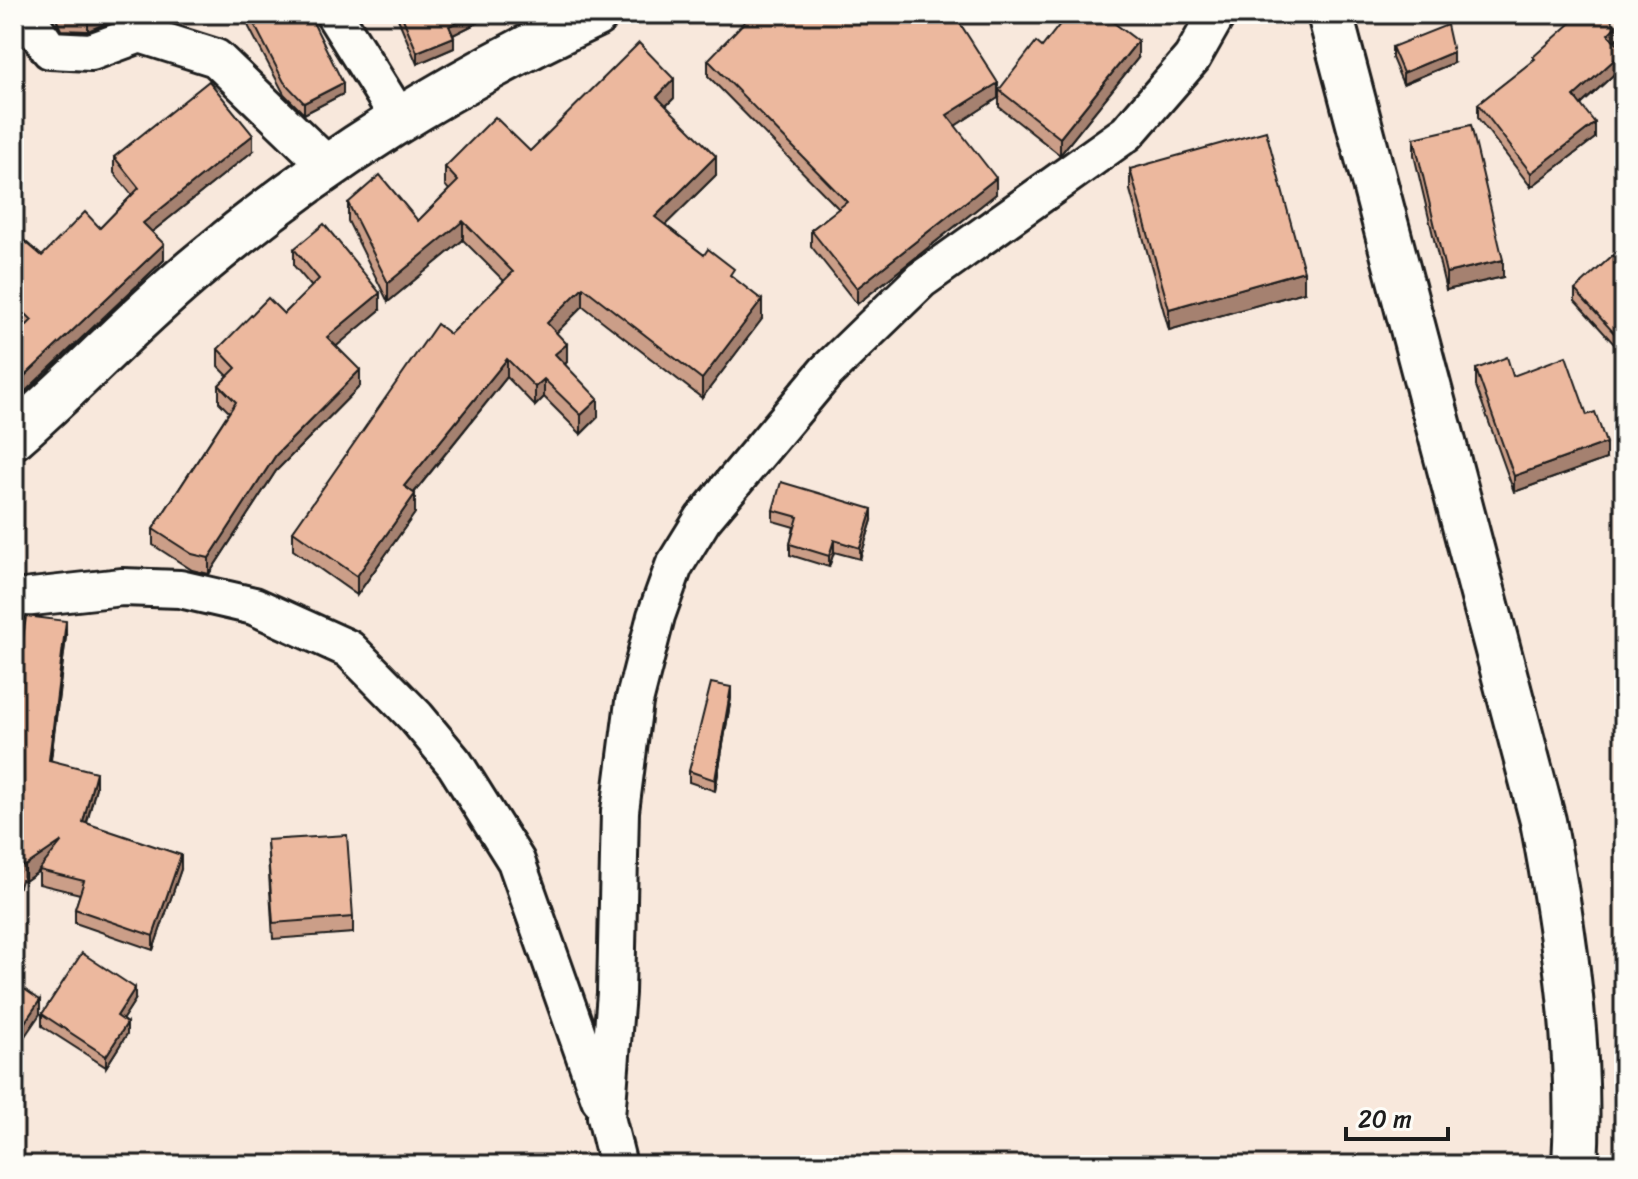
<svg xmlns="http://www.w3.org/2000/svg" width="1638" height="1179" font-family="Sriracha,sans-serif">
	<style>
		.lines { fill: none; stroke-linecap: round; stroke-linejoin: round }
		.street-casing { stroke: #1c1c1c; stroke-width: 42 }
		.secondary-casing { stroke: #1c1c1c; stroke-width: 50 }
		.street { stroke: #fdfcf7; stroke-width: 36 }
		.secondary { stroke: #fdfcf7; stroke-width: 44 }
		.wall { fill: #cb9e88; stroke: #1c1c1c; stroke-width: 2 }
		.shaded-wall { fill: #a5816f; stroke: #1c1c1c; stroke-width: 2 }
		.building { fill: #ecb89e; stroke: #1c1c1c; stroke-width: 2 }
	</style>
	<rect width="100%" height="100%" fill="#f8e8dc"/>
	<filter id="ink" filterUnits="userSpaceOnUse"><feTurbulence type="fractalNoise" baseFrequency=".0125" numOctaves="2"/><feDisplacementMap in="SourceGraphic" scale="16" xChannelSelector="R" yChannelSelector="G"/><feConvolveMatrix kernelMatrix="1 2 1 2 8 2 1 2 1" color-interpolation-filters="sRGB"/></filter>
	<g filter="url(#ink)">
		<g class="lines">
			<defs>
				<g id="street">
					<polyline points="31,14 34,27 50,50 91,52 140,34 216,58 327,165"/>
					<polyline points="334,14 399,118"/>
					<polyline points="14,599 122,587 180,589 254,606 349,649 416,717 455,764 516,861 600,1099"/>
					<polyline points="618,1165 606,1117 616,993 620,811 634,702 656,616 674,566 703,519 826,372 921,280 1127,133 1192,58 1217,14"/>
				</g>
				<g id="secondary">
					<path d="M 1330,14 L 1543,821 C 1564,931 1582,1053 1575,1165"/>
					<path d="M 14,436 C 78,380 136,317 202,263 C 325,160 451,82 596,14"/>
				</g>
			</defs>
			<use href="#street" class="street-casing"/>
			<use href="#secondary" class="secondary-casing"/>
			<use href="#street" class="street"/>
			<use href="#secondary" class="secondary"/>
		</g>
		<g class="wall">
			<polygon points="54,14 127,14 88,31 61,30"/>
			<polygon points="242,14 309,14 343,94 304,114 284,94"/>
			<polygon points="396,14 495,14 453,35 454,48 417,64"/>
			<polygon points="1616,40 1615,41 1624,51 1624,65 1581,105 1595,138 1531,187 1478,118 1478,104 1533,61 1533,57"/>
			<polygon points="1042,47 1138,58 1060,155 999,107 999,90"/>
			<polygon points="1392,47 1453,63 1403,84 1392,58"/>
			<polygon points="708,60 998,98 955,126 996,194 857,304 811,246 811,230 839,209 708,76"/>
			<polygon points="674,98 666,106 716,175 665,225 734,278 762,319 702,398 583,306 556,333 567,362 565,364 598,417 581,434 544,397 535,406 507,377 414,493 415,513 357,595 293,550 293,531 450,334 504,281 463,240 388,302 348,221 348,203 418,221 449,190 445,185 445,167 530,151"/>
			<polygon points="1414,138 1503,277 1446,290 1414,155"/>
			<polygon points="253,151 152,232 164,260 14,402 14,338 24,328 14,318 14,232 42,256 100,228 132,195 114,173 114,157"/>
			<polygon points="1130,169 1304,292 1169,330 1130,190"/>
			<polygon points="294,249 380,310 336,346 360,386 276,471 209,574 192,570 153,545 153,529 229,412 219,402 219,385 228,376 218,366 218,349 284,314 312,287 294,266"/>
			<polygon points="1624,266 1624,355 1575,301 1575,290"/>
			<polygon points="1476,369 1513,376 1587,415 1606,459 1514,492 1476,386"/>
			<polygon points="773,510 872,520 860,559 834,552 829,567 790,555 790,544 794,527 773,521"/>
			<polygon points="66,636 51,760 96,787 87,823 181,869 153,950 75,923 75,909 80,894 39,884 39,871 25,881 21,880 19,887 14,886 14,669 19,668"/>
			<polygon points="731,698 715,791 689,782 689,771"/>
			<polygon points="267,840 353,917 353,933 273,939"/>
			<polygon points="135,1000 122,1020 127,1034 106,1067 42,1026 42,1014"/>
		</g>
		<g class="shaded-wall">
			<polygon points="88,14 127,14 88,31"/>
			<polygon points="472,14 495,14 449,37 449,26"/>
			<polygon points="1616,26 1616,40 1608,48 1608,34"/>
			<polygon points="454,37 454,48 417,64 417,52"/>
			<polygon points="1138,41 1138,58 1060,155 1060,138"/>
			<polygon points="1624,51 1624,65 1574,111 1574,96"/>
			<polygon points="1453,52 1453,63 1403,84 1403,73"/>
			<polygon points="674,79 674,98 657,115 657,97"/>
			<polygon points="343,83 343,94 304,114 304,103"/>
			<polygon points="998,83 998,98 947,131 947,115"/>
			<polygon points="1595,123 1595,138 1531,187 1531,173"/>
			<polygon points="253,135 253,151 143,239 143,223"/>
			<polygon points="716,156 716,175 655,235 655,217"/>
			<polygon points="996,178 996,194 857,304 857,288"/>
			<polygon points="463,221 463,240 388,302 388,283"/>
			<polygon points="164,244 164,260 14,402 14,386"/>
			<polygon points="1503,260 1503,277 1446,290 1446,273"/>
			<polygon points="1304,271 1304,292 1169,330 1169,309"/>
			<polygon points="583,287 583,306 547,342 547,323"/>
			<polygon points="380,293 380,310 327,354 327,337"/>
			<polygon points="762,300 762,319 702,398 702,379"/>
			<polygon points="567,344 567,362 555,373 555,354"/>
			<polygon points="507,359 507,377 404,505 404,486"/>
			<polygon points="360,370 360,386 276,471 209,574 209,558 276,455"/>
			<polygon points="544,379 544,397 535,406 535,387"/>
			<polygon points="598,399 598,417 581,434 581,415"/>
			<polygon points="1606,443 1606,459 1514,492 1514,476"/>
			<polygon points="415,494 415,513 357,595 357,576"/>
			<polygon points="872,509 872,520 860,559 860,548"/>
			<polygon points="834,540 834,552 829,567 829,556"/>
			<polygon points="66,621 66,636 49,774 49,760"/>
			<polygon points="731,687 731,698 715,791 715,780"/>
			<polygon points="96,772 96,787 83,836 83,822"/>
			<polygon points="62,841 62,855 25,881 25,866"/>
			<polygon points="181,855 181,869 153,950 153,936"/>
			<polygon points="135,988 135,1000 117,1028 117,1016"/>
			<polygon points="40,1000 40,1014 14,1052 14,1038"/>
			<polygon points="127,1023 127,1034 106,1067 106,1056"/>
		</g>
		<g class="building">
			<polygon points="249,14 309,14 343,83 304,103 284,82"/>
			<polygon points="401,14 472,14 449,26 454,37 417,52"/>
			<polygon points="752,14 954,14 998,83 947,115 996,178 857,288 811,230 847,202 708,60"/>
			<polygon points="1068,14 1102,14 1138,41 1060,138 999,90 1036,42 1042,47"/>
			<polygon points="1581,14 1606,14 1616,26 1608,34 1624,51 1574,96 1595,123 1531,173 1478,104 1535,59 1533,57"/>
			<polygon points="1447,25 1453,52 1403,73 1392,47"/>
			<polygon points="639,43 674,79 657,97 716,156 655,217 704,255 708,249 734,269 730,275 762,300 702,379 583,287 547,323 567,344 555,354 598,399 581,415 544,379 535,387 507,359 404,486 415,494 357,576 293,531 437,324 450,334 513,272 463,221 388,283 348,203 380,175 418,221 458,181 445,167 495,117 530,151"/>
			<polygon points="209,81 253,135 143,223 164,244 14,386 14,338 32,320 14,302 14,232 42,256 85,212 100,228 139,188 114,157"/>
			<polygon points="1471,125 1503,260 1446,273 1414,138"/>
			<polygon points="1266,131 1304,271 1169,309 1130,169"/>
			<polygon points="324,224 380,293 327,337 360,370 276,455 209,558 192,554 153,529 236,402 219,385 236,368 218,349 268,298 284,314 319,279 294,249"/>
			<polygon points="1613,255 1624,266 1624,344 1575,290"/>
			<polygon points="1566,356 1587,415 1595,412 1606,443 1514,476 1476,369 1507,357 1513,376"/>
			<polygon points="781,482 872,509 860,548 834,540 829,556 790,544 798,517 773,510"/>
			<polygon points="26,616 66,621 49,760 96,772 83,822 181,855 153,936 75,909 84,881 39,870 62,841 25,866 21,865 19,872 14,871 14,669 19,668"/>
			<polygon points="711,683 731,687 715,780 689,771"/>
			<polygon points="347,835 353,917 273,923 267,840"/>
			<polygon points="82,953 135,988 117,1016 127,1023 106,1056 42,1014"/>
			<polygon points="14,982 40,1000 14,1038"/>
		</g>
	</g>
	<rect width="1638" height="1179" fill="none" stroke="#fdfcf7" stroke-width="48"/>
	<rect x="24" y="24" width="1590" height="1131" fill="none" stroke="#1c1c1c" stroke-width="3" filter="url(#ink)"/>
	<path d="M1346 1127v12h102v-12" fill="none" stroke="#1c1c1c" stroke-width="4"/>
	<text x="1358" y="1127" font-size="24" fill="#1c1c1c" stroke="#fdfcf7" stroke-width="6" paint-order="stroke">20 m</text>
</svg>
